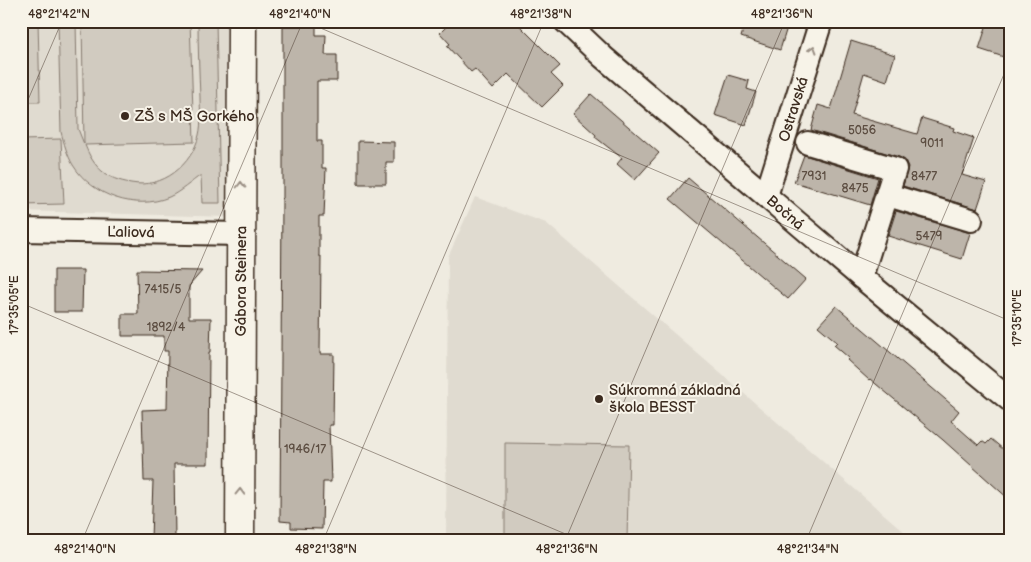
<svg xmlns="http://www.w3.org/2000/svg" width="1031" height="562" font-family="'Balsamiq Sans',sans-serif">
	<style>
		.built { fill: #e0dbd0 }
		.green { fill: #d1cbc0; stroke: #867a6f }
		.building { fill: #bdb5aa; stroke: #3b2a1e }
		.lines { fill: none; stroke-linecap: round; stroke-linejoin: round }
		.minor-casing { stroke: #3b2a1e; stroke-width: 26 }
		.major-casing { stroke: #3b2a1e; stroke-width: 31 }
		.minor { stroke: #f7f3e8; stroke-width: 22 }
		.major { stroke: #f7f3e8; stroke-width: 28 }
		.oneway { stroke: #998e83 }
		.ticks { fill: none; stroke: #3b2a1e; stroke-width: 1; stroke-opacity: 0.45 }
		.poi-dot { fill: #3b2a1e; stroke: #f7f3e8; stroke-width: 2 }
		.labels { text-anchor: middle; dominant-baseline: central; stroke-width: 4; stroke-linejoin: round; paint-order: stroke }
		.number-label { font-size: 12px; fill: #5c4d41 }
		.street-label { font-size: 15px; fill: #3b2a1e; stroke: #f7f3e8 }
		.poi-label { font-size: 15px; fill: #3b2a1e; stroke: #f7f3e8; text-anchor: start }
		.neatline { fill: none; stroke: #3b2a1e; stroke-width: 2 }
		.ticks-label { font-size: 12px; text-anchor: middle; fill: #3b2a1e }
	</style>
	<rect width="100%" height="100%" fill="#efebe0"/>
	<filter id="ink" filterUnits="userSpaceOnUse"><feTurbulence type="fractalNoise" baseFrequency=".02" numOctaves="2"/><feDisplacementMap in="SourceGraphic" scale="10" xChannelSelector="R" yChannelSelector="G"/><feConvolveMatrix kernelMatrix="1 2 1 2 8 2 1 2 1" color-interpolation-filters="sRGB"/></filter>
	<g filter="url(#ink)">
		<g class="built">
			<polygon points="21,21 229,21 230,217 21,211"/>
			<polygon points="475,197 546,223 915,541 446,541 448,257"/>
		</g>
		<g class="green">
			<polygon points="21,21 38,21 40,102 21,102"/>
			<path d="M 58,21 L 76,21 L 78,129 L 84,144 L 82,21 L 190,21 L 194,142 L 85,145 C 94,168 106,179 131,183 C 163,189 192,165 199,135 C 202,123 200,110 200,97 C 199,72 198,47 198,21 L 216,21 L 220,203 L 202,203 L 201,175 C 191,182 180,192 169,197 C 136,211 92,196 73,165 C 67,155 64,143 61,132 Z"/>
			<polygon points="61,139 64,204 21,205 21,140"/>
			<polygon points="505,443 629,445 627,541 505,541"/>
		</g>
		<g class="building">
			<polygon points="452,21 515,21 560,66 551,74 563,86 542,107 508,74 493,89 475,69 471,72 447,46 450,44 440,33"/>
			<polygon points="746,21 789,21 780,50 741,37"/>
			<polygon points="988,21 1010,21 1010,59 979,49"/>
			<polygon points="283,26 316,26 316,35 326,35 325,55 337,55 337,81 317,81 317,141 322,141 322,168 326,168 324,216 319,216 319,256 321,256 320,354 334,354 333,425 329,425 331,482 323,482 322,529 291,528 291,522 280,521 282,199 283,198"/>
			<polygon points="851,41 895,55 887,81 864,73 852,115 917,134 922,118 954,128 953,131 974,138 962,175 986,182 977,209 903,186 908,167 905,160 899,157 811,130 818,105 831,109"/>
			<polygon points="728,75 749,81 747,89 756,92 746,125 715,115"/>
			<polygon points="591,94 659,153 635,180 617,164 622,158 595,137 596,135 573,114"/>
			<polygon points="358,141 394,142 394,162 386,162 386,184 358,184"/>
			<polygon points="804,155 878,178 870,205 794,182"/>
			<polygon points="688,178 806,279 788,299 670,199"/>
			<polygon points="896,211 970,233 962,259 888,236"/>
			<polygon points="54,270 83,270 82,312 54,312"/>
			<polygon points="137,270 202,271 189,286 189,318 211,318 210,352 209,352 208,464 174,464 175,539 151,539 153,481 144,481 142,410 167,409 168,351 164,351 164,336 122,336 122,314 138,314"/>
			<polygon points="836,306 959,411 951,421 978,445 982,441 986,444 991,439 1010,455 1010,500 943,440 870,379 869,380 847,360 849,358 834,345 837,342 818,326"/>
		</g>
		<g class="lines">
			<defs>
				<g id="minor">
					<path id="s1" d="M 565,21 L 603,57 L 861,277 L 1010,400"/>
					<polyline points="808,143 895,169 861,277"/>
					<polyline points="888,195 971,220"/>
					<path id="s2" d="M 766,196 L 821,21"/>
					<path id="s3" d="M 21,230 L 241,234"/>
				</g>
				<g id="major">
					<path id="s4" d="M 240,541 L 242,21"/>
				</g>
			</defs>
			<use href="#minor" class="minor-casing"/>
			<use href="#major" class="major-casing"/>
			<use href="#minor" class="minor"/>
			<use href="#major" class="major"/>
		</g>
		<defs><path id="oneway-chevron" d="M-2-3.5L2.5 0L-2 3.5" fill="none" stroke-width="1.6" stroke-linecap="round" stroke-linejoin="round" transform="scale(1.25)"/></defs>
		<g class="oneway">
			<use href="#oneway-chevron" transform="translate(813 49) rotate(-73)"/>
			<use href="#oneway-chevron" transform="translate(241 185) rotate(-90)"/>
			<use href="#oneway-chevron" transform="translate(240 492) rotate(-89)"/>
		</g>
	</g>
	<path class="ticks" d="M 304,21 L 1010,321M 21,116 L 62,21M 21,303 L 582,541M 82,541 L 303,21M 323,541 L 544,21M 565,541 L 785,21M 806,541 L 1010,60"/>
	<g class="poi-dot">
		<circle cx="125" cy="116" r="5"/>
		<circle cx="599" cy="399" r="5"/>
	</g>
	<g class="labels">
		<g class="number-label">
			<text x="862" y="130">5056</text>
			<text x="932" y="143">9011</text>
			<text x="814" y="176">7931</text>
			<text x="924" y="176">8477</text>
			<text x="855" y="188">8475</text>
			<text x="929" y="236">5479</text>
			<text x="163" y="289">7415/5</text>
			<text x="166" y="327">1892/4</text>
			<text x="305" y="449">1946/17</text>
		</g>
		<g class="street-label">
			<text stroke="none"><textPath href="#s2" startOffset="91">Ostravská</textPath></text>
			<text stroke="none"><textPath href="#s1" startOffset="292">Bočná</textPath></text>
			<text stroke="none"><textPath href="#s3" startOffset="110">Ľaliová</textPath></text>
			<text stroke="none"><textPath href="#s4" startOffset="260">Gábora Steinera</textPath></text>
		</g>
		<g class="poi-label">
			<text x="135" y="116">ZŠ s MŠ Gorkého</text>
			<text x="609" y="390">Súkromná základná<tspan x="609" dy="17">škola BESST</tspan></text>
		</g>
	</g>
	<rect width="1031" height="562" fill="none" stroke="#f7f3e8" stroke-width="55"/>
	<rect x="28" y="28" width="976" height="506" class="neatline"/>
	<g class="ticks-label">
		<text x="59" y="18">48°21'42"N</text>
		<text x="300" y="18">48°21'40"N</text>
		<text x="541" y="18">48°21'38"N</text>
		<text x="782" y="18">48°21'36"N</text>
		<text transform="translate(14 305) rotate(-90)" y="4">17°35'05"E</text>
		<text transform="translate(1017 318) rotate(-90)" y="4">17°35'10"E</text>
		<text x="85" y="553">48°21'40"N</text>
		<text x="326" y="553">48°21'38"N</text>
		<text x="567" y="553">48°21'36"N</text>
		<text x="808" y="553">48°21'34"N</text>
	</g>
</svg>
